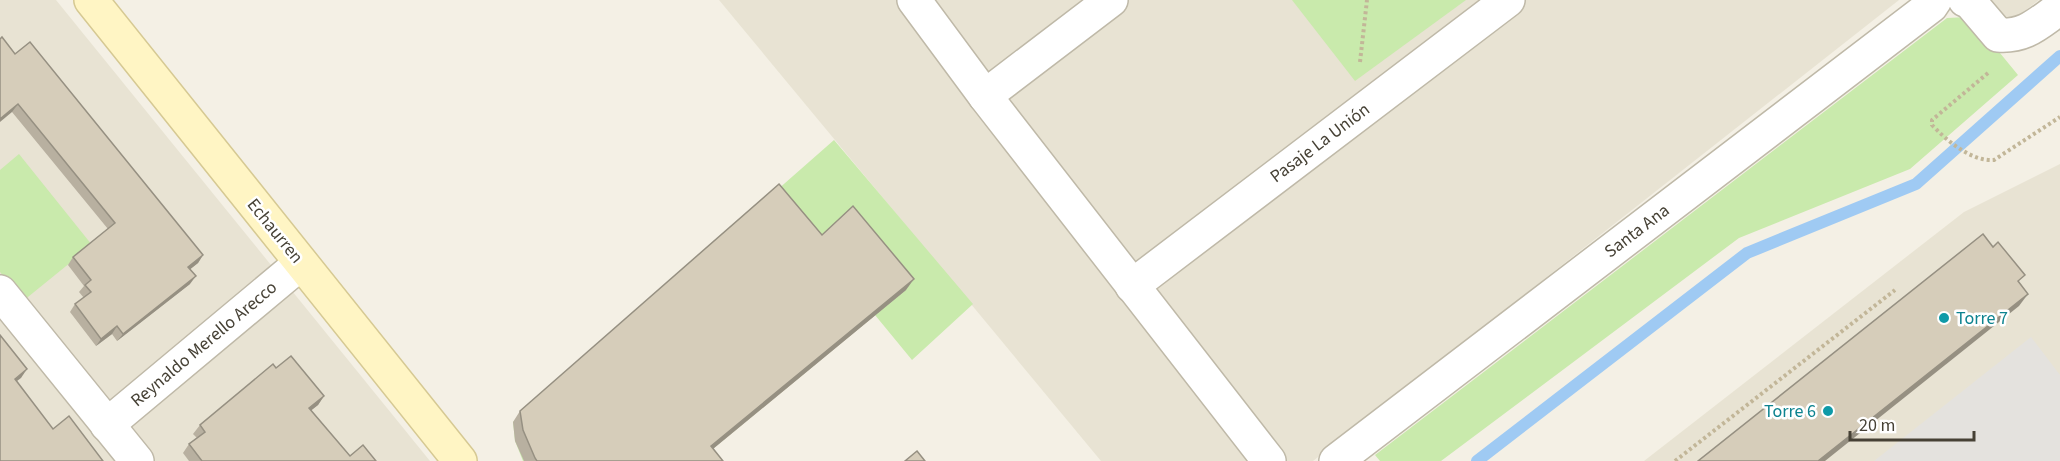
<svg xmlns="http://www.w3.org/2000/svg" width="2060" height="461" font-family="'Source Sans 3',sans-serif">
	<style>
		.residential { fill: #e8e3d3 }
		.green { fill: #c9eaac }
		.parking { fill: #e4e2de }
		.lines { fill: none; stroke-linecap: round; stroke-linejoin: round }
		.stream { stroke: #9fcaf3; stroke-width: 12 }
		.street-casing { stroke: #bfb9a8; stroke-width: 36 }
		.secondary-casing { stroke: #d6c993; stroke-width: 36 }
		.path { stroke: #c2b698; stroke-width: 4; stroke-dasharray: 3 3; stroke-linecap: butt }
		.street { stroke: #fff; stroke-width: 33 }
		.secondary { stroke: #fff5c4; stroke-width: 33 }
		.wall { fill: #b8b0a0 }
		.shaded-wall { fill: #969082 }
		.building { fill: #d6cdba; stroke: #969082; stroke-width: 1.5 }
		.culture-dot { fill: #0f9aa8; stroke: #fff; stroke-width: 2 }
		.labels { text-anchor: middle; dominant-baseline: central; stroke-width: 5; stroke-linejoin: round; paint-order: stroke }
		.street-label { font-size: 18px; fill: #464135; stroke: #fff }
		.culture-label { font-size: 18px; fill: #0d838f; stroke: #fff; text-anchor: start }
	</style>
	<rect width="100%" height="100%" fill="#f4f0e5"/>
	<g class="residential">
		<polygon points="0,0 56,0 430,461 0,461"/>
		<polygon points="719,0 1899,0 1313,461 1101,461"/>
		<polygon points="1987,0 2039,0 2006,25"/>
		<polygon points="2060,164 2060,461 1644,461 1964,212"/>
	</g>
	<g class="green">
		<polygon points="1292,0 1466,0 1355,81"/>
		<polygon points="1967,17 1977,25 2018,75 1910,169 1739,238 1441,461 1380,461 1375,455 1947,18"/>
		<polygon points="834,140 973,304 912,360 875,315 698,461 523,461 515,441 513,422"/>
		<polygon points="19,154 92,245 23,301 0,272 0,170"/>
	</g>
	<polygon class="parking" points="2031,337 2060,375 2060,461 1874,461"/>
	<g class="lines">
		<polyline class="stream" points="1477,461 1747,253 1916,184 2060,56"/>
		<defs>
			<g id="street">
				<polyline points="914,0 985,96 1269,461"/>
				<path d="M 1965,0 L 1970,2 L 1998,35 C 2026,37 2038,23 2060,8"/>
				<polyline points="985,96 1111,0"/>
				<polyline points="1132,286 1508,0"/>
				<polyline points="0,292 137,461"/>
				<polyline points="107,425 301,263"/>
				<polyline points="1336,461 1931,6 1935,0"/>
			</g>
			<polyline id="secondary" points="91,0 460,461"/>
		</defs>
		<use href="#street" class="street-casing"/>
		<use href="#secondary" class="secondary-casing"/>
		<g class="path">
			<polyline points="1360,62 1367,0"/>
			<path d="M 1988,73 L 1932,120 L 1932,125 C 1946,140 1972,162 1994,160 L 2060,117"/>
			<polyline points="1675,461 1895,290"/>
		</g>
		<use href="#street" class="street"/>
		<use href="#secondary" class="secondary"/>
	</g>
	<g class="wall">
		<polygon points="15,54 203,255 198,263 190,269 190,284 117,341 112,334 96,346 70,312 75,304 84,298 79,292 84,286 68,265 73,257 108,229 12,112"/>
		<polygon points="822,235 906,290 713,449 723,461 524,461 515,441 513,422 520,411"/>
		<polygon points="324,396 318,405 311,410 350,456 376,461 189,461 183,453 189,444 197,438 193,434 200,425"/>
	</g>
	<g class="shaded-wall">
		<polygon points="18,104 12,112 0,122 0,119"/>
		<polygon points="203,255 198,263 183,275 188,267"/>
		<polygon points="196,276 190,284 117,341 123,334"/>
		<polygon points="914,279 906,290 703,457 711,446"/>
		<polygon points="2028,294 2019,306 1825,461 1818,461"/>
		<polygon points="117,326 112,334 96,346 101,339"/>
		<polygon points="27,369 21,378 9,387 15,379"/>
		<polygon points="324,396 318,405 303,417 309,408"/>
	</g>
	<g class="building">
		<polygon points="2,37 15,54 30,42 203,255 188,267 196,276 123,334 117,326 101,339 75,304 91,292 85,285 91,280 73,257 115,223 18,104 0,119 0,39"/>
		<polygon points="779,184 822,235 853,206 914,279 711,446 723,461 537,461 535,458 523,430 520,411"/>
		<polygon points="1983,234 1993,247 1998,242 2025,275 2018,281 2028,294 1818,461 1698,461"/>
		<polygon points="0,335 27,369 15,379 53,429 69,416 103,461 0,461"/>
		<polygon points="291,356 324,396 309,408 350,456 363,445 376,461 202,461 189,444 205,432 200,425 273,364 276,368"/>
		<polygon points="917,451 925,461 905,461"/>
	</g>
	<g class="culture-dot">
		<circle cx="1944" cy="318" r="6"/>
		<circle cx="1828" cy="411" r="6"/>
	</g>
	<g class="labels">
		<g class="street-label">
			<text transform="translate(1320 143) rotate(-37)">Pasaje La Unión</text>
			<text transform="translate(275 231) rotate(51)">Echaurren</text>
			<text transform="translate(1637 231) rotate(-37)">Santa Ana</text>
			<text transform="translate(204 344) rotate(-40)">Reynaldo Merello Arecco</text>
		</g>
		<g class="culture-label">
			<text x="1956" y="318">Torre 7</text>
			<text x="1816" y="411" text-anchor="end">Torre 6</text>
		</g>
	</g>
	<path d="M1850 431v9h124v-9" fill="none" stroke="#464135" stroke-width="3"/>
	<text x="1859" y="431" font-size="18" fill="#464135" stroke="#ffffff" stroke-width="4.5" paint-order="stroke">20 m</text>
</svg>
